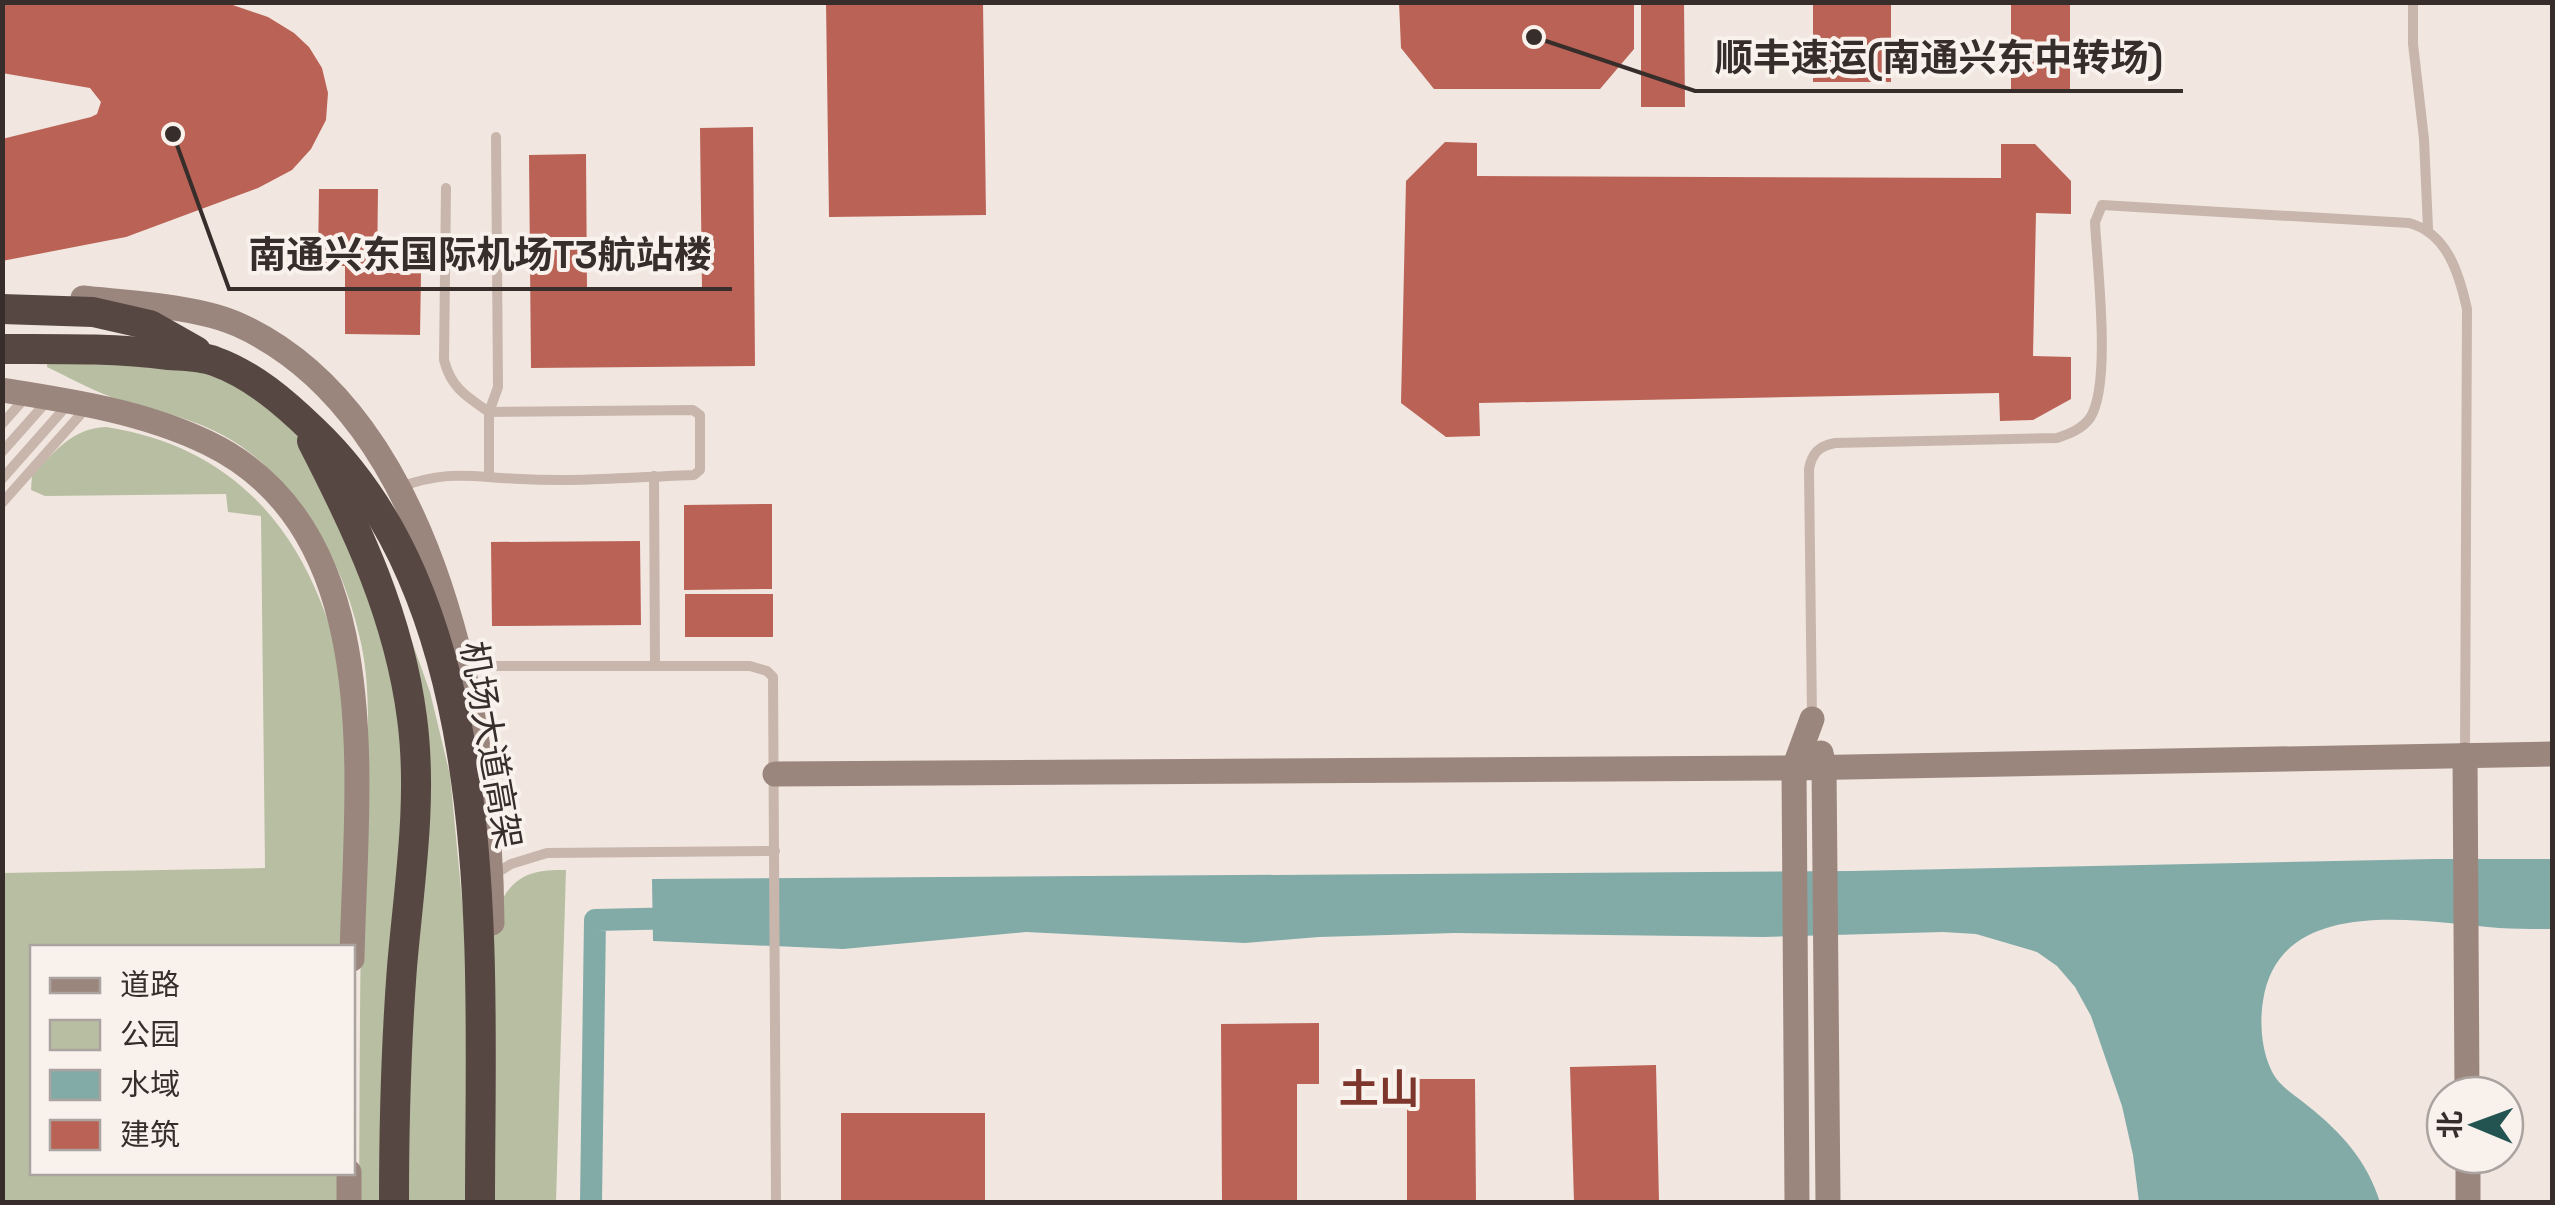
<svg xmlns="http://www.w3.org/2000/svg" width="2555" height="1205" font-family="'Space Grotesk','Noto Sans SC',sans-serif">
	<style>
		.green { fill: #b8bea1 }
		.water { fill: #82aba8 }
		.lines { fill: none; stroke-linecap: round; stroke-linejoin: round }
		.canal { stroke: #82aba8; stroke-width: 22 }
		.building { fill: #ba6255 }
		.lane { stroke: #c8b6ad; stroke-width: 10 }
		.secondary { stroke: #9b867e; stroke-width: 25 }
		.highway { stroke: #574743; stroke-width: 30 }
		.labels { text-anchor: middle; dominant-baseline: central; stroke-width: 8; stroke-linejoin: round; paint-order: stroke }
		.street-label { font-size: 35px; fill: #372d2b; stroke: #f8f1ec }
		.quarter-label { font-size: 40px; font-weight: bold; fill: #7d362c; stroke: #f8f1ec }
		.leader { fill: none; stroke: #372d2b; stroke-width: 4 }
		.callout-dot { fill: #372d2b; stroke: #f8f1ec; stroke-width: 4 }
		.callout-label { font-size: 38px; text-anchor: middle; font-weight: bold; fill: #372d2b; stroke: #f8f1ec; stroke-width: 8; stroke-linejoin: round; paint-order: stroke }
	</style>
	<rect width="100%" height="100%" fill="#f1e7e0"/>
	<g class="green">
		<path d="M 49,334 L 255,384 L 364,508 L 430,692 L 450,775 L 463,910 L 498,909 C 511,876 532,869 566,870 L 556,1202 L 359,1202 C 360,1089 359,975 363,862 C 364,796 375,707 361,643 C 346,572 311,503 254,456 C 216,424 170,414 123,401 C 97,393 72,379 47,367 Z"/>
		<path d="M 106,427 C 211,443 281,503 320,600 C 333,632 344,669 346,703 C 350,782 343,868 341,947 L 32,948 L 32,1172 L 340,1173 L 340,1202 L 3,1202 L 2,873 L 265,868 L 261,516 L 228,512 L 226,494 L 45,496 L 31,490 L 32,475 C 55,452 72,428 106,427 Z"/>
	</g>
	<path class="water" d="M 2433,859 L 2552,859 L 2552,929 C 2535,929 2517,929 2499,928 C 2424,922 2279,892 2263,1001 C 2259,1025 2262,1062 2279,1082 C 2287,1091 2299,1098 2308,1106 C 2342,1133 2367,1161 2380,1202 L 2139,1202 L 2133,1155 L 2122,1106 L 2091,1016 L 2075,987 L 2057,966 L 2037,952 L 1976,934 L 1943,932 L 1764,937 L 1455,933 L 1319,937 L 1245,943 L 1026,932 L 843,949 L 653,941 L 652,879 L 1851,871 Z"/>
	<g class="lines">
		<polyline class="canal" points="591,1202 595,920 684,918"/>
	</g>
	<g class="building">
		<polygon points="2,2 224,2 268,17 294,33 309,47 322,68 328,93 326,120 311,149 292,170 258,188 126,237 2,261 2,139 91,117 97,114 101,102 90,88 2,73"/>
		<polygon points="826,2 983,2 986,215 829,217"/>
		<polygon points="1399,2 1634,2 1634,49 1600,89 1434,89 1401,48"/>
		<polygon points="1641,2 1684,2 1685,107 1641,107"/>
		<rect x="1813" y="2" width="78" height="80"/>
		<rect x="2011" y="2" width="59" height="88"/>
		<polygon points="753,127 755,366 531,368 529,155 586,154 587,291 702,289 700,128"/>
		<polygon points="1445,142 1477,143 1477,176 2001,178 2001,144 2035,144 2071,181 2071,214 2036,213 2033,356 2071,357 2071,399 2033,420 2000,421 1999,393 1479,403 1480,436 1446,437 1401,403 1406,181"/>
		<polygon points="319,189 378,189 377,273 421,273 420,335 345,334 345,266 318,266"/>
		<polygon points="772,504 772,589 684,590 684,505"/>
		<polygon points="640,541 641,625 492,626 491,542"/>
		<rect x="685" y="594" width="88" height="43"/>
		<polygon points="1319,1023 1319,1084 1297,1084 1297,1202 1222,1202 1221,1024"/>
		<polygon points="1656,1065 1659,1202 1574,1202 1570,1067"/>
		<polygon points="1407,1079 1475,1079 1476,1202 1407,1202"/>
		<rect x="841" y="1113" width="144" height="89"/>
	</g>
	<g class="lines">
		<g class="lane">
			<polyline points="2413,2 2413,44 2424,139 2428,228"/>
			<polyline points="2,424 25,398"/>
			<polyline points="2,452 49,399"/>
			<polyline points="489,476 489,412 498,387 496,137"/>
			<polyline points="654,476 655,666"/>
			<polyline points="2,479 70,402"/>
			<path d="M 397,488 C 449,469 469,477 521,479 C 578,482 636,477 694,475 L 700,470 L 700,415 L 693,410 L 489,412 C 467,397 451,388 444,360 L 446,188"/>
			<polyline points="2,503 88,406"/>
			<polyline points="464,666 750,666 767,671 773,677 776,1202"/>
			<path d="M 1812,718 L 1809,469 C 1812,453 1819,446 1835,443 L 2057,438 C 2069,434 2082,429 2090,418 C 2112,384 2097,266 2095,222 L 2102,205 L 2409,223 C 2447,233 2459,273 2467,309 L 2465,754"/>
			<polyline points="492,876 511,864 547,853 775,851"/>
		</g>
		<g class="secondary">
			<path d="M 83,298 C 128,303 198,306 239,325 C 437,415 491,728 492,923"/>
			<path d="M 2,390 C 72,401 144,412 208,443 C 392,532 355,791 352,959"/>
			<polyline points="1821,753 1824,767 1828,1202"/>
			<polyline points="2465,755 2467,1095"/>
			<polyline points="775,774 1794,768 2552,754"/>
			<polyline points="2468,1155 2468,1202"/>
			<polyline points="349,1202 349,1172"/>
			<polyline points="1797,1202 1794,768 1812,719"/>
		</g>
		<g class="highway">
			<polyline points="2,309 93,312 150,325 196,351"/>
			<path d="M 2,349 C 58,349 114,348 169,355 C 184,356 201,356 214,361 C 253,375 284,402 313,430 C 503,610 480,962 480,1202"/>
			<path d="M 312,441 C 358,530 399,617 412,718 C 423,800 409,885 402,967 C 396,1046 394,1124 394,1202"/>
		</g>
	</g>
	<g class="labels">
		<g class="street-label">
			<text transform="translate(491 745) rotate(80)">机场大道高架</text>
		</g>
		<g class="quarter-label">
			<text x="1379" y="1089">土山</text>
		</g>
	</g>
	<path class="leader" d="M1534 37L1695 91H2183M173 134L229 289H732"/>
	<g class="callout-dot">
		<circle cx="1534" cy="37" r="10"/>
		<circle cx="173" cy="134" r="10"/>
	</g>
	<g class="callout-label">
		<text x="1939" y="71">顺丰速运(南通兴东中转场)</text>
		<text x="480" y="268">南通兴东国际机场T3航站楼</text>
	</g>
	<rect width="2555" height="1205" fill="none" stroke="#372d2b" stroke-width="10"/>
	<rect x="30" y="945" width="325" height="230" fill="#f8f1ec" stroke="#aba39f" stroke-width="2.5"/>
	<rect x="50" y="978" width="50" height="15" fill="#9b867e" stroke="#aba39f" stroke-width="2.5"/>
	<text x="120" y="995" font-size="30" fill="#372d2b">道路</text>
	<rect x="50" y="1020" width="50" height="30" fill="#b8bea1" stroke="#aba39f" stroke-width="2.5"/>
	<text x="120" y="1045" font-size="30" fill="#372d2b">公园</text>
	<rect x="50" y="1070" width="50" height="30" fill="#82aba8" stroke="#aba39f" stroke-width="2.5"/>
	<text x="120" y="1095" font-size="30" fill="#372d2b">水域</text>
	<rect x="50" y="1120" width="50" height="30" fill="#ba6255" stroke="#aba39f" stroke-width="2.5"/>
	<text x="120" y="1145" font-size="30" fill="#372d2b">建筑</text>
	<g transform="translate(2475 1125) rotate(271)"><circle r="48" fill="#f8f1ec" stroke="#aba39f" stroke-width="2.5"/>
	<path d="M0-8L18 38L0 25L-18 38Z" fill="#245452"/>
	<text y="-15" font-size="28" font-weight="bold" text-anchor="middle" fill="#372d2b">北</text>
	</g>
</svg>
